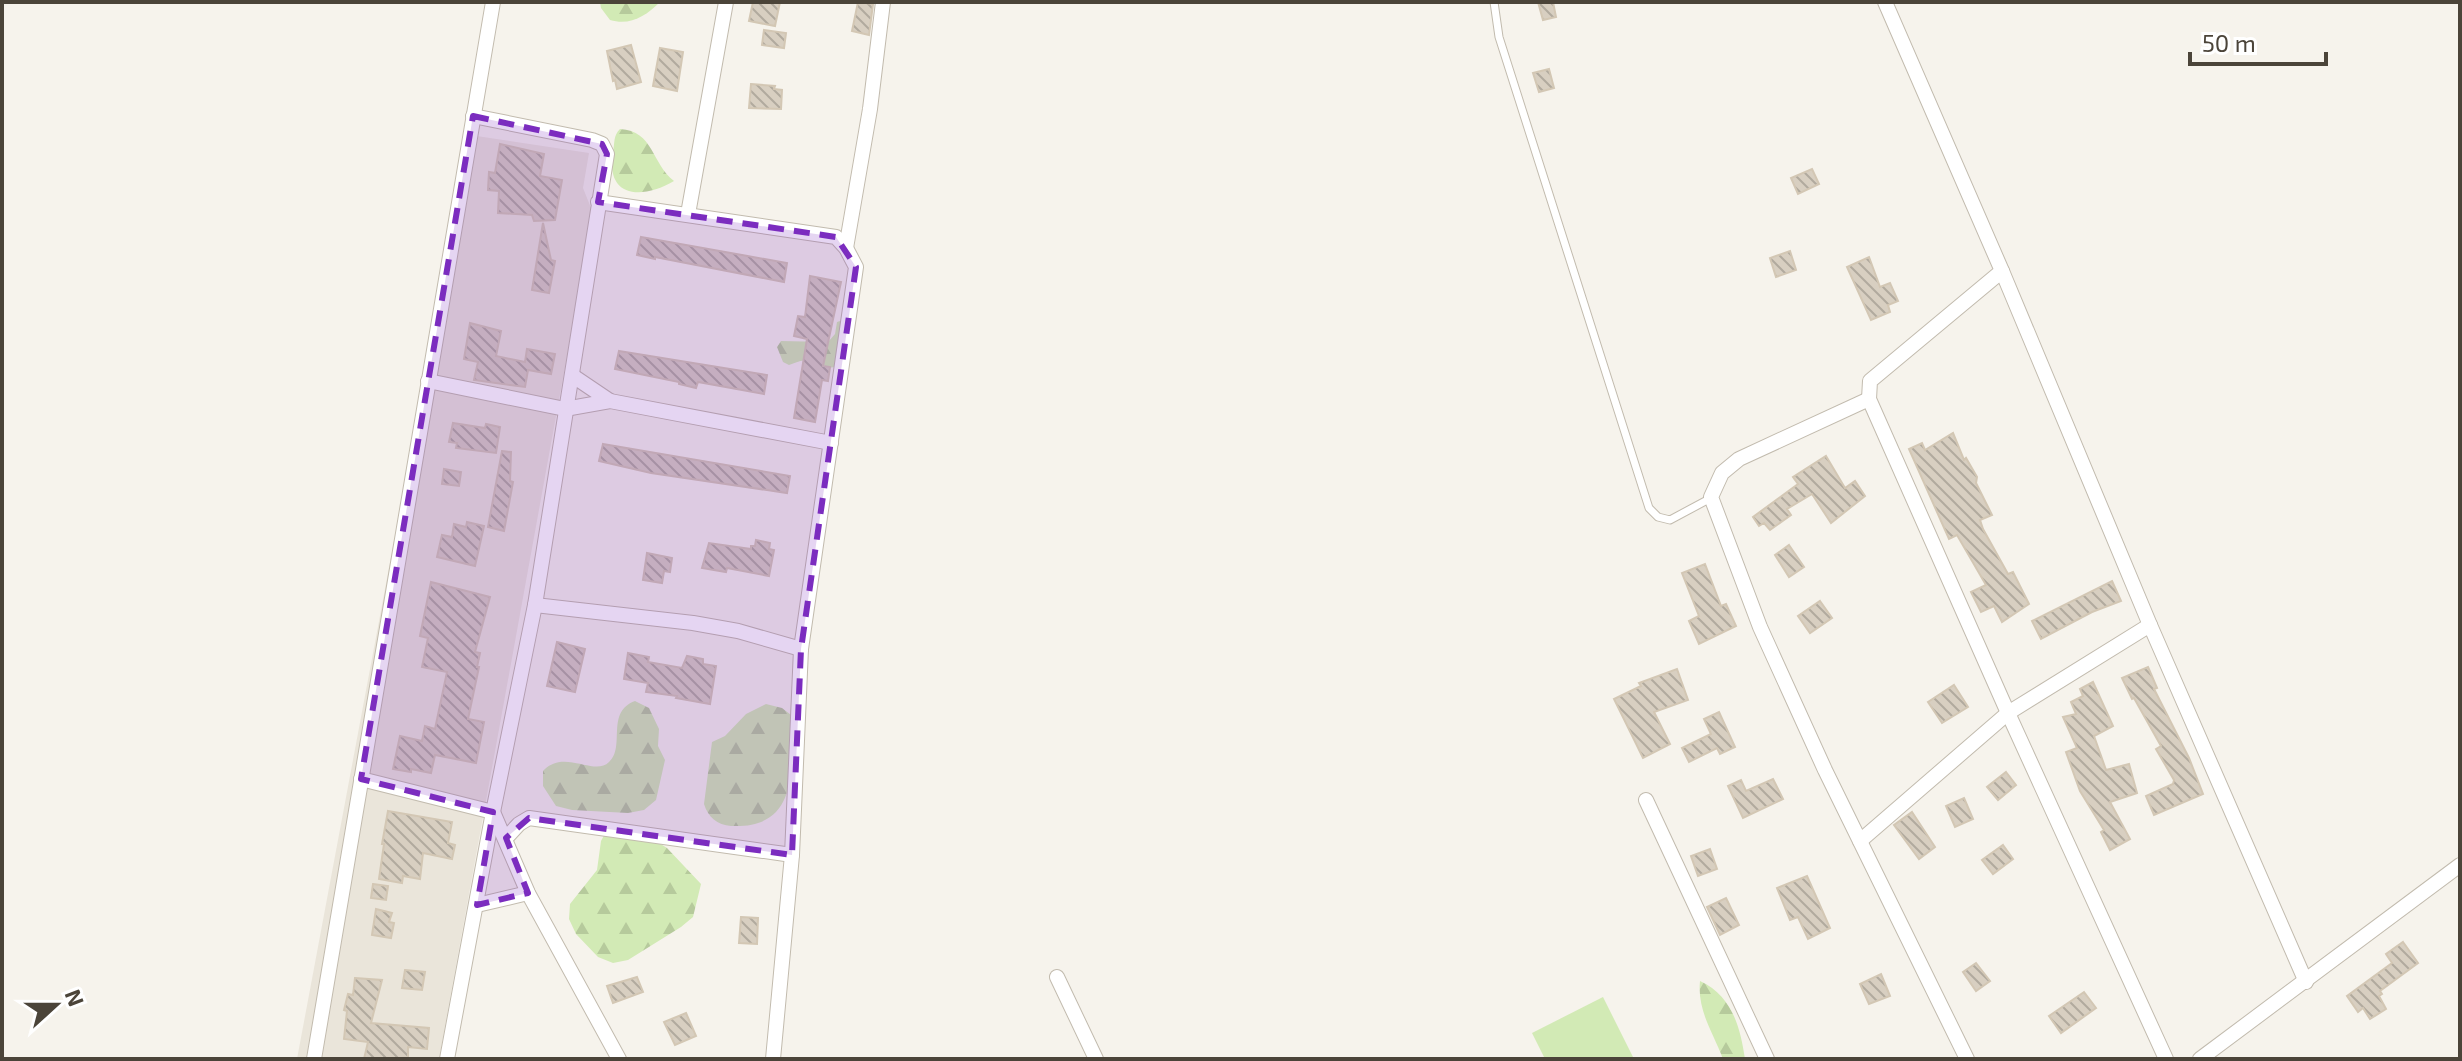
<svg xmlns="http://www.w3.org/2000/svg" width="2462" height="1061" font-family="'Exo 2',sans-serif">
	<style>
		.residential { fill: #eae5da }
		.forest { fill: url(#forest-firs) }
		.green { fill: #d2eab5 }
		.building { fill: url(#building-back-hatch); stroke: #d3c7b4; stroke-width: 2 }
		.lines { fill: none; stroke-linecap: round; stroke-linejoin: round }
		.lane-casing { stroke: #c2bbae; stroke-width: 9 }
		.street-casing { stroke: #c2bbae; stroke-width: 16 }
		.lane { stroke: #fff; stroke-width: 7 }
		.street { stroke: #fff; stroke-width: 14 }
		.marked { fill: #7b2cbf; fill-opacity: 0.2; stroke: #7b2cbf; stroke-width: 6; stroke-dasharray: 16 10; stroke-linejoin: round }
	</style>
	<defs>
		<pattern id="forest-firs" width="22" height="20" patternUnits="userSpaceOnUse" patternTransform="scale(2)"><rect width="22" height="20" fill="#d2eab5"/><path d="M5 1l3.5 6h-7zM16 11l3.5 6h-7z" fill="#b6ca9c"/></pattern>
		<pattern id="building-back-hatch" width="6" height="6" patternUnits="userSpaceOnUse" patternTransform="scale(2)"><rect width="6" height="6" fill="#d8cfc1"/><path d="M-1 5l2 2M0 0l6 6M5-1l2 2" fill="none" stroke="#b1aa9e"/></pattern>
	</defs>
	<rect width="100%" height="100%" fill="#f6f3ec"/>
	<polygon class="residential" points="470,135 589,153 583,188 593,213 439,1059 297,1059"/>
	<g class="forest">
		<path d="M 600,2 L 660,2 C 646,16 630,26 610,20 L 601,8 Z"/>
		<path d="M 620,129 C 654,131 651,163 674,181 C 642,200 605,198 613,152 C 615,142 613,136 620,129 Z"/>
		<path d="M 840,321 L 844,322 L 835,367 L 828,368 C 814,357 805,359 789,365 L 783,362 L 777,347 L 781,341 L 828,342 L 835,334 L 837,322 Z"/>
		<path d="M 635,701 L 649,708 L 659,729 L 658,746 L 665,760 L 656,800 L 644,810 L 628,813 L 572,810 L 556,806 L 543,786 L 543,771 C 564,748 594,777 609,762 C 626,747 605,712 635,701 Z"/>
		<path d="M 766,704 L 782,708 L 795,718 C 790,767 801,829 731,826 C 717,825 708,817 704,804 L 712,742 L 725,736 L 746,714 Z"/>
		<polygon points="608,828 640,831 667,848 701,884 693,917 681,927 628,960 613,963 598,957 576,934 569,919 570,904 597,870 601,841"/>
		<path d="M 1700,981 C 1732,996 1740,1026 1745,1059 L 1723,1059 C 1713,1032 1697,1011 1700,981 Z"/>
	</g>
	<polygon class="green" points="1603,997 1634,1059 1545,1059 1532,1033"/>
	<g class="building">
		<polygon points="753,2 780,2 775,26 749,21"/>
		<polygon points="858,2 873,4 869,35 852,31"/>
		<polygon points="1538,2 1553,2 1556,17 1543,20"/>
		<polygon points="764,30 786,33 784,48 762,45"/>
		<polygon points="631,45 641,82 617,89 615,80 613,81 607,51"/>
		<polygon points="660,48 683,52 677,91 653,86"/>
		<polygon points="1549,69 1554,88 1539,92 1533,73"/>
		<polygon points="751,84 775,86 774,89 782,90 781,109 749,108"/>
		<polygon points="500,144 544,154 540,176 562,180 555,220 534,221 532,215 498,213 499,191 488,190 489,172 495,173"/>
		<polygon points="1812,169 1819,184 1798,194 1791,178"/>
		<polygon points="543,223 551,260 555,261 549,293 532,290"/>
		<polygon points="641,237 787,263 784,282 655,257 655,259 637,255"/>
		<polygon points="1790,251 1796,270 1776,277 1770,258"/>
		<polygon points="1869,257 1880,287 1890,283 1898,301 1888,305 1890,312 1871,320 1847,267"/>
		<polygon points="810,276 841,282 823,366 830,367 828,381 822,380 815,422 794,418 807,339 794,336 798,316 805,317"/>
		<polygon points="470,323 501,331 496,356 525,362 527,349 555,354 551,374 528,370 525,387 474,380 478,362 464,359"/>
		<polygon points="619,351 767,375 764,394 698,382 696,388 679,384 679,382 615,369"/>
		<polygon points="453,423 485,428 486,424 500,427 496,453 456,448 457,443 449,442"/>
		<polygon points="1953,433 1964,460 1966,458 1977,477 1976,483 1992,515 1980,520 1983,529 2008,574 2013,572 2029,604 2002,622 1994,606 1981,612 1971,592 1986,585 1957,535 1949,539 1909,449 1922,443 1925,450"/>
		<polygon points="603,444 790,476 787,493 651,473 599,461"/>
		<polygon points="502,451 511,452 510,481 513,482 504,531 488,527"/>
		<polygon points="1826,456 1845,488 1855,481 1865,496 1831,523 1812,494 1787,509 1791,515 1770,530 1764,523 1759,526 1753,517 1798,484 1793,477"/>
		<polygon points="444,469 461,472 459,486 442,484"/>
		<polygon points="467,522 484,526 475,566 437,557 442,535 452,537 454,524 466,527"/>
		<polygon points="756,540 770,543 769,549 774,550 769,576 727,568 726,572 702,568 709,543 751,549 751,546 755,546"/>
		<polygon points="1789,545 1804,567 1789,577 1775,555"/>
		<polygon points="647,553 672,558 670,572 664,571 662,583 643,580"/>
		<polygon points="1705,564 1721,606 1726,604 1736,626 1699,644 1689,621 1699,616 1682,573"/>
		<polygon points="2112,581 2121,601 2092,612 2041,639 2032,621"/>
		<polygon points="431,582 490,597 475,652 480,653 477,667 479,667 468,719 484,722 476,763 435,755 431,773 411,769 411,772 393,769 400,736 422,741 425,726 435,729 447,672 422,667 428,638 420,636"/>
		<polygon points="1820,601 1832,618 1810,633 1798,616"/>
		<polygon points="557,642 585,649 575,692 547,686"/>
		<polygon points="628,653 649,657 648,662 682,668 687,656 703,659 703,664 716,666 710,704 676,698 677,696 646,692 648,683 624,679"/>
		<polygon points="2148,667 2157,688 2154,689 2189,758 2203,794 2154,815 2146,796 2173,784 2174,780 2156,749 2161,746 2134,698 2132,699 2122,678"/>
		<polygon points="1677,669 1688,700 1654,712 1670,744 1643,758 1614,699 1641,686 1639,683"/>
		<polygon points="2093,682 2113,726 2094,736 2106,770 2129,764 2137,793 2110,802 2130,839 2110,850 2101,832 2104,830 2080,791 2066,752 2077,748 2063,717 2076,714 2071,702 2083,696 2080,689"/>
		<polygon points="1954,685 1968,707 1942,723 1928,702"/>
		<polygon points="1719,712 1735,747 1720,754 1717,748 1689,762 1682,748 1711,734 1704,719"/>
		<polygon points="2006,772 2016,785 1998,800 1987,787"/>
		<polygon points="1773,779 1783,799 1743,818 1728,786 1741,780 1746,791"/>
		<polygon points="1964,798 1973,819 1955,827 1946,806"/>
		<polygon points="388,811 452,822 448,843 455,845 452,859 423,853 420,879 403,876 402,883 379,879 384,844 382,844"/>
		<polygon points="1912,812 1935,847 1919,859 1894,825"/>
		<polygon points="2003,845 2013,859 1993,874 1982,860"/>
		<polygon points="1710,849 1717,869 1698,876 1691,856"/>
		<polygon points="1807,876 1830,928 1808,939 1798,917 1790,920 1777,888"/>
		<polygon points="373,884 388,886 386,900 371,898"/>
		<polygon points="1726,898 1739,925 1720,935 1707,907"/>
		<polygon points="376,909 392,913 389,922 394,923 391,938 372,935"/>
		<polygon points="741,917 758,918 757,944 739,943"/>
		<polygon points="2403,942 2418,963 2380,991 2382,994 2379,996 2386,1009 2370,1019 2363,1008 2358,1012 2347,996 2392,963 2386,954"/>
		<polygon points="1976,963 1990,981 1976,991 1963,972"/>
		<polygon points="405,970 425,972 422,990 402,988"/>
		<polygon points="1881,974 1890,996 1869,1004 1860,984"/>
		<polygon points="637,977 643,992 613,1003 607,986"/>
		<polygon points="355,978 382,980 371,1023 429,1028 427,1049 408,1047 408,1059 364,1059 368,1042 344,1039 347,1011 344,1010 348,994 353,995"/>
		<polygon points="2084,992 2096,1008 2061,1033 2049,1016"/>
		<polygon points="686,1013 696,1036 675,1045 664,1022"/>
	</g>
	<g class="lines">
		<defs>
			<polyline id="lane" points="1494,2 1499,37 1649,508 1658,517 1670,520 1711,498"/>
			<g id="street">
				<polyline points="1885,2 2002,271 1870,381 1869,399 2008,713 2166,1059"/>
				<polyline points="598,202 836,237 846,248 856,267 801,649 792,855 773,1059"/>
				<polyline points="688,214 726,2"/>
				<polyline points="846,248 870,109 883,2"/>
				<polyline points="2002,271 2150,625 2306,982"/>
				<polyline points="573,376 610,401"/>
				<polyline points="428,381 565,409 610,401 831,443"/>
				<polyline points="1869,399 1739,459 1722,473 1711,497 1760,627 1825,770 1967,1059"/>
				<polyline points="535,605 693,623 738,631 801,649"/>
				<polyline points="361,779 493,812 528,893 619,1059"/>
				<polyline points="1646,800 1767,1059"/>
				<polyline points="506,838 519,824 529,818 792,855"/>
				<polyline points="1860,841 2008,713 2150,625"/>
				<polyline points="477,905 528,893"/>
				<polyline points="1057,977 1096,1059"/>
				<polyline points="314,1059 493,2"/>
				<polyline points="447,1059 493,812 535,605 607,154 602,144 592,140 473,116"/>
				<polyline points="2200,1059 2460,865"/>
			</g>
		</defs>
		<use href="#lane" class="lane-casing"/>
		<use href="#street" class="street-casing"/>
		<use href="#lane" class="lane"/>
		<use href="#street" class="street"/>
	</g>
	<path class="marked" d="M 473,116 L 602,144 L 607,154 L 598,202 L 836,237 L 856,267 L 801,649 L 792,855 L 529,818 L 506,838 L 528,893 L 477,905 L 493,812 L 361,779 Z"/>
	<rect width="2462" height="1061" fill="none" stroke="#4b4439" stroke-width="8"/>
	<g transform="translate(56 1005) rotate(69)" stroke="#ffffff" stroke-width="6" paint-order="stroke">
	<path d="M0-6L14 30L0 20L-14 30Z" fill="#4b4439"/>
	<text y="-12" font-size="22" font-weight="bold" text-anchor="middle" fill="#4b4439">N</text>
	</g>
	<path d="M2190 52v12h136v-12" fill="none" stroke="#4b4439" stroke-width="4"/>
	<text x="2202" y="52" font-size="24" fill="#4b4439" stroke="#ffffff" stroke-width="6" paint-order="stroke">50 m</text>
</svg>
